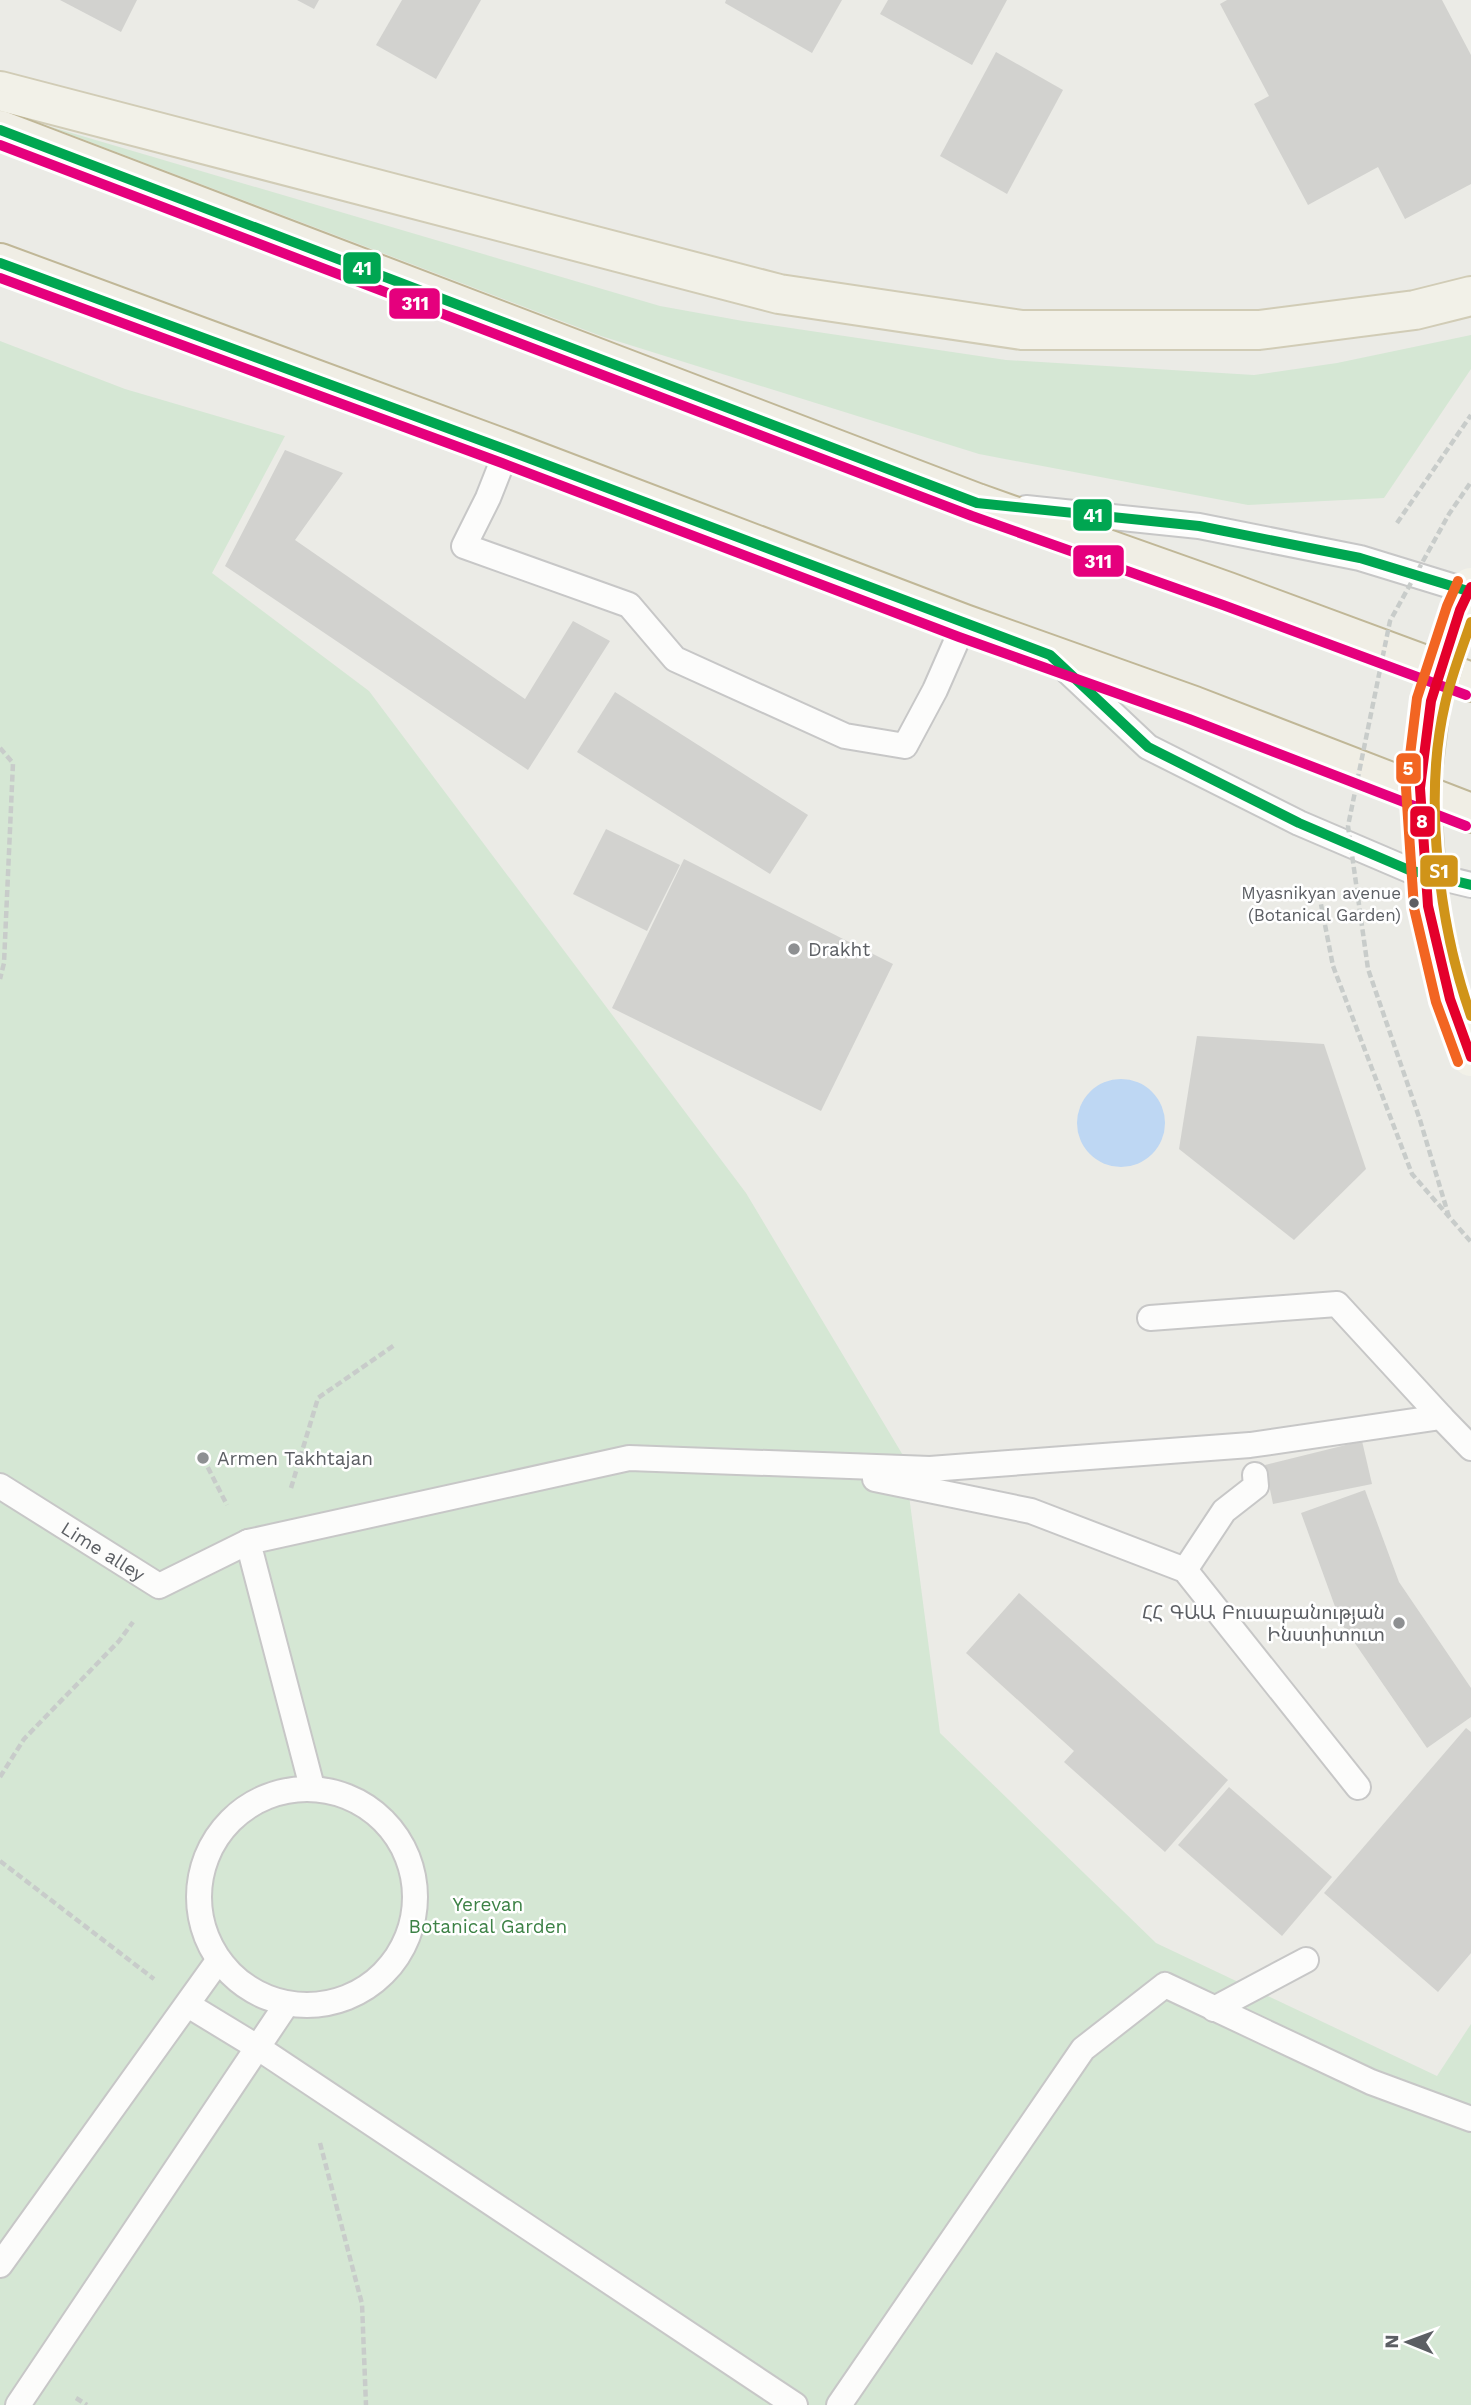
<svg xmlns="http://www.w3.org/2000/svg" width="1471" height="2405" font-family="'Work Sans','Noto Sans Armenian',sans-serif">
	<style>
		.green { fill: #d5e7d4 }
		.water { fill: #bed7f3 }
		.building { fill: #d2d2cf }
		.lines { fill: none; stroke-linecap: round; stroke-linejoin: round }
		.service-casing { stroke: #c7c7c7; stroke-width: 28 }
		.primary-casing { stroke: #d1ccb6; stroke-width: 42 }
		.trunk-casing { stroke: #c0b797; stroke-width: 42 }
		.path { stroke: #c8ccca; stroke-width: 4.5; stroke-dasharray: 7 3.5; stroke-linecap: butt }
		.service { stroke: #fcfcfb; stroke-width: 24 }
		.primary { stroke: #f2f1e8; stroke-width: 38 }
		.trunk { stroke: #f0eee5; stroke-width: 38 }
		.primary-bridge-casing { stroke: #d1ccb6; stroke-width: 42; stroke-linecap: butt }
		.path-bridge { stroke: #c8ccca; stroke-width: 4.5; stroke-dasharray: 7 3.5; stroke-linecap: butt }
		.primary-bridge { stroke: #f2f1e8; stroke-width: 38 }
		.bus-1-casing { stroke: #fff; stroke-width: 16 }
		.bus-2-casing { stroke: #fff; stroke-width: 16 }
		.bus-3-casing { stroke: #fff; stroke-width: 16 }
		.bus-4-casing { stroke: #fff; stroke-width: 16 }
		.bus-5-casing { stroke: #fff; stroke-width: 16 }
		.bus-1 { stroke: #00a651; stroke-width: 10 }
		.bus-2 { stroke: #e5007d; stroke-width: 10 }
		.bus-3 { stroke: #e4002b; stroke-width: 10 }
		.bus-4 { stroke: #f26522; stroke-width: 10 }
		.bus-5 { stroke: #d09419; stroke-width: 10 }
		.bus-dot { fill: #5c5f64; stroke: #fff; stroke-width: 2.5 }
		.poi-dot { fill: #8e9092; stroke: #fff; stroke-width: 2.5 }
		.labels { text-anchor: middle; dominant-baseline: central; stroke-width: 5; stroke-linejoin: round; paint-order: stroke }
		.bus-label { font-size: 17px; fill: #5c5f64; stroke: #fff; text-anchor: end }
		.poi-label { font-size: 19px; fill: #5c5f64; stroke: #fff; text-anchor: start }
		.street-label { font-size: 19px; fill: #5c5f64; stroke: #fff }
		.park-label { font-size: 19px; fill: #3d8246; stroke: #fff }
		.line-badge { stroke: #fff; stroke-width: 2.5 }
		.badge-label { font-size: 19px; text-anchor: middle; font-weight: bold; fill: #fff }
	</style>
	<rect width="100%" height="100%" fill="#ebebe6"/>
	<g class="green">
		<polygon points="48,126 660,306 743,321 1006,360 1254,375 1337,363 1471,335 1471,369 1384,498 1248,505 979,454 601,336"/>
		<polygon points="0,341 125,389 285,436 212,573 369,691 746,1193 904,1457 940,1733 1156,1943 1437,2076 1471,2024 1471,2405 0,2405"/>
	</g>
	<circle class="water" cx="1121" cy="1123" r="44"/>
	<g class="building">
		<polygon points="60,0 137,0 121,32"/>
		<polygon points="297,0 319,0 314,9"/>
		<polygon points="402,0 481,0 436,79 376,45"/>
		<polygon points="726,0 842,0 812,53 725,3"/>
		<polygon points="888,0 1007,0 972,65 880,14"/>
		<polygon points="1227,0 1442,0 1471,55 1471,184 1405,219 1378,167 1308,205 1254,104 1269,96 1220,4"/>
		<polygon points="996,52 1063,90 1007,194 940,156"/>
		<polygon points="285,450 343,473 295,540 525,699 573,621 610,641 528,770 225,566"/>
		<polygon points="615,692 808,815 770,874 577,752"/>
		<polygon points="606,829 680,865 647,931 573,894"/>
		<polygon points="684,859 893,964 821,1111 612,1008"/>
		<polygon points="1197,1036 1324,1044 1366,1169 1294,1240 1179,1149"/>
		<polygon points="1362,1441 1372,1484 1273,1504 1265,1465"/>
		<polygon points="1365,1490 1399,1582 1471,1688 1471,1717 1427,1748 1341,1623 1301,1513"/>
		<polygon points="1019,1593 1228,1780 1165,1852 1064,1762 1074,1751 966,1653"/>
		<polygon points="1466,1728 1471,1732 1471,1953 1438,1992 1324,1893"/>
		<polygon points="1229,1787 1332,1877 1282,1936 1178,1845"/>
	</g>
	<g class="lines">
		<defs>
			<g id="service">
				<polyline points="507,450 488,498 464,546 629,605 675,659 845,736 905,746 935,690 964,624"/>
				<polyline points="1026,508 1199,526 1360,558 1471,592"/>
				<polyline points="1061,665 1148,747 1299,823 1409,870 1471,885"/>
				<polyline points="1150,1318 1337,1304 1441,1417"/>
				<polyline points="875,1479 1031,1511 1185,1570 1358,1787"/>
				<path id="s1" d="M 0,1486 L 159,1586 L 248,1542"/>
				<polyline points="1185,1570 1224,1511 1256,1486 1255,1475"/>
				<polyline points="312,1787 248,1542 629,1458 930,1469 1250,1445 1441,1417 1471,1448"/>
				<circle cx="307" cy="1897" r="108"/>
				<polyline points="188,2005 257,2047 795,2405"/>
				<polyline points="1214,2009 1306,1960"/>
				<polyline points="0,2265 218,1961"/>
				<polyline points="18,2405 286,2005"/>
				<polyline points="839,2405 1083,2049 1165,1985 1371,2082 1471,2119"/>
			</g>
			<polyline id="primary" points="0,91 779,294 1022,330 1259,330 1415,310 1471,296"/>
			<g id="trunk">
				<polyline points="0,130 977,503 1228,592 1471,682"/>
				<polyline points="0,263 507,450 964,624 1194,706 1471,813"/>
			</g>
		</defs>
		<use href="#service" class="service-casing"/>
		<use href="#primary" class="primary-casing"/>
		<use href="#trunk" class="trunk-casing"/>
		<g class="path">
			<polyline points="1397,523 1471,415"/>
			<polyline points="0,748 13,763 4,963 0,979"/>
			<polyline points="1319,894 1333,966 1412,1174 1471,1242"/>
			<polyline points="203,1458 227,1505"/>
			<polyline points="291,1488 318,1398 396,1344"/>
			<polyline points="0,1777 24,1739 119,1641 133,1622"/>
			<polyline points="0,1861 154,1979"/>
			<polyline points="320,2143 362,2304 366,2405"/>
			<polyline points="76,2398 87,2405"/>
		</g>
		<use href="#service" class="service"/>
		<use href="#primary" class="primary"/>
		<use href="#trunk" class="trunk"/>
		<defs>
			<polyline id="primary-bridge" points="1471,587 1460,610 1431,701 1420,788 1428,906 1450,999 1471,1057"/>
		</defs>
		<use href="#primary-bridge" class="primary-bridge-casing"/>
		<polyline class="path-bridge" points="1449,1217 1420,1120 1368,969 1348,826 1390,621 1449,514 1471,482"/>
		<use href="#primary-bridge" class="primary-bridge"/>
		<defs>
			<g id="bus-1">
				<polyline points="0,130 977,503 1199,526 1360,558 1471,592"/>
				<polyline points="0,263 507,450 1050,655 1148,747 1299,823 1409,870 1471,885"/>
			</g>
			<g id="bus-2">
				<polyline points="0,145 972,516 1223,605 1466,695"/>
				<polyline points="0,278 502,463 959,637 1189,719 1466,826"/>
			</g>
			<polyline id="bus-3" points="1471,587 1460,610 1431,701 1420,788 1428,906 1450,999 1471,1057"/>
			<polyline id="bus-4" points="1458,1062 1436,1002 1414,908 1406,788 1417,698 1447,606 1458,581"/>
			<path id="bus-5" d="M 1471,622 C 1462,649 1451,676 1445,704 C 1423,797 1439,926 1471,1016"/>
		</defs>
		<use href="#bus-1" class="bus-1-casing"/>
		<use href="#bus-2" class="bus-2-casing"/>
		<use href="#bus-3" class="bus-3-casing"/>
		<use href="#bus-4" class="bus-4-casing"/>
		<use href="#bus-5" class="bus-5-casing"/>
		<use href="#bus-1" class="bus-1"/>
		<use href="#bus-2" class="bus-2"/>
		<use href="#bus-3" class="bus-3"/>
		<use href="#bus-4" class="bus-4"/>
		<use href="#bus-5" class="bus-5"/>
	</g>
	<circle class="bus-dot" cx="1414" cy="903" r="6"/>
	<g class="poi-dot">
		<circle cx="794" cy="949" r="7"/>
		<circle cx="203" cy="1458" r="7"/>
		<circle cx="1399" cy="1623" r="7"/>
	</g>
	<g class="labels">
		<g class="bus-label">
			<text x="1401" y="893">Myasnikyan avenue<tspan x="1401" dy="22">(Botanical Garden)</tspan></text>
		</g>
		<g class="poi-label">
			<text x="808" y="949">Drakht</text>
			<text x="217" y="1458">Armen Takhtajan</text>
			<text x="1385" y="1612" text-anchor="end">ՀՀ ԳԱԱ Բուսաբանության<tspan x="1385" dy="22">Ինստիտուտ</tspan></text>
		</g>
		<g class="street-label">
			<text stroke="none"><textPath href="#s1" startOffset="122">Lime alley</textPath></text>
		</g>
		<g class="park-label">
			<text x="488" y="1904">Yerevan<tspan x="488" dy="22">Botanical Garden</tspan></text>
		</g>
	</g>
	<g class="line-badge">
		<rect x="342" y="251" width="40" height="34" rx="7" fill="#00a651"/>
		<rect x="388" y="287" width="53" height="33" rx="7" fill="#e5007d"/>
		<rect x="1072" y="498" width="41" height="34" rx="7" fill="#00a651"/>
		<rect x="1072" y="544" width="53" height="34" rx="7" fill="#e5007d"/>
		<rect x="1395" y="752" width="27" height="33" rx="7" fill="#f26522"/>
		<rect x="1409" y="805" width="27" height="33" rx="7" fill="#e4002b"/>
		<rect x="1419" y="854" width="40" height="34" rx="7" fill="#d09419"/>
	</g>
	<g class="badge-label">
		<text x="362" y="275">41</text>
		<text x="415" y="310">311</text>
		<text x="1093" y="522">41</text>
		<text x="1098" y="568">311</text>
		<text x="1408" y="775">5</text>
		<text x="1422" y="828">8</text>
		<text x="1439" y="878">Տ1</text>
	</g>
	<g transform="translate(1408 2342) rotate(271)" stroke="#ffffff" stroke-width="5" paint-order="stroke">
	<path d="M0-5L12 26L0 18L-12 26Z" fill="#5c5f64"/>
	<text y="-10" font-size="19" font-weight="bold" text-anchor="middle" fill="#5c5f64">N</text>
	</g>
</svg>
